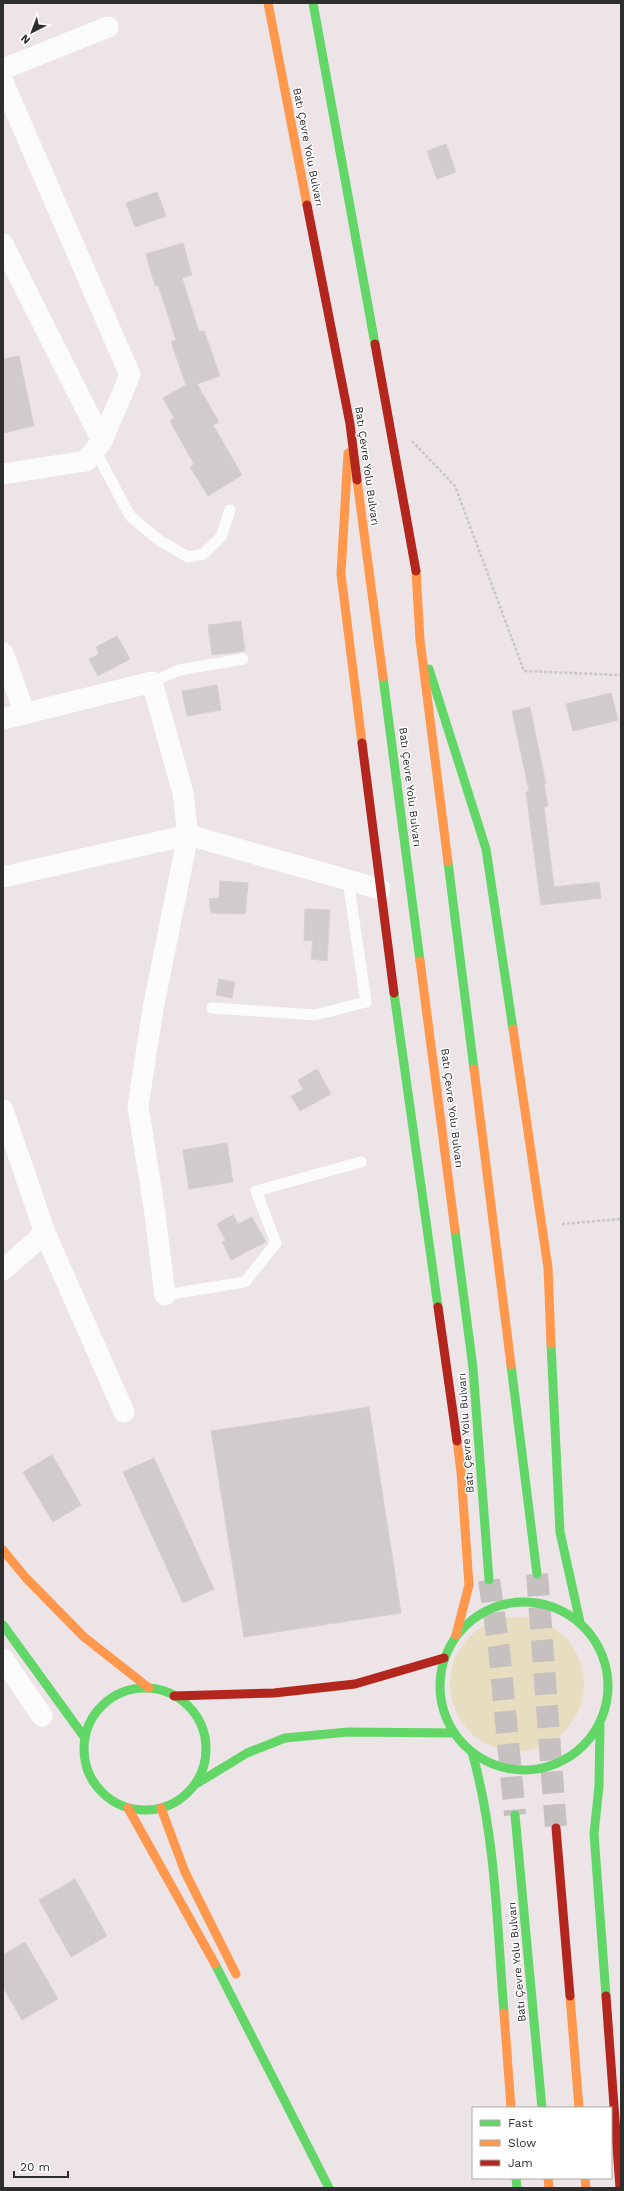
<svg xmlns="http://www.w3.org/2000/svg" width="624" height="2191" font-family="'Work Sans',sans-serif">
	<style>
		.green { fill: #e7ddc0 }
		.building { fill: #d2cbcd; stroke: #d7d0d2 }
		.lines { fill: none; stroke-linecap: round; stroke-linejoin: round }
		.highway-tunnel { stroke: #c6c0c1; stroke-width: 22; stroke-dasharray: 22 11; stroke-linecap: butt }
		.path { stroke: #c8c7c7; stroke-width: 2.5; stroke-dasharray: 3 2; stroke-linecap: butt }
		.lane { stroke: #fcfbfb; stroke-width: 11 }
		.street { stroke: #fcfbfb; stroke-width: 21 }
		.fast { stroke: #63d668; stroke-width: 9 }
		.slow { stroke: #ff974d; stroke-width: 9 }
		.jam { stroke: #b3261e; stroke-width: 9 }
		.labels { text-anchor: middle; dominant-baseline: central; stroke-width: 3; stroke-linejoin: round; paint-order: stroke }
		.street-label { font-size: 11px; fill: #2e2e2e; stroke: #fff }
	</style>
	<rect width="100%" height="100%" fill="#ece4e6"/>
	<circle class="green" cx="517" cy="1684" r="67"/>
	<g class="building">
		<polygon points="446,144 456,172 437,179 427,151"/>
		<polygon points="157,192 166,216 135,227 126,203"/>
		<polygon points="183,243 192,275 182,278 199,332 204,331 220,376 197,384 219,422 213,425 242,475 208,496 190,467 194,464 170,421 174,418 163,398 186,385 171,342 176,340 158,285 155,286 146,254"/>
		<polygon points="19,356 34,426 3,433 3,359"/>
		<polygon points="241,621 245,651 212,655 208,625"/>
		<polygon points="117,636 130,659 98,676 89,659 99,654 96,647"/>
		<polygon points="217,685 221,710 187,716 182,691"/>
		<polygon points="611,693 618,720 573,731 566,704"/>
		<polygon points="530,707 546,784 544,784 548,806 544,807 554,887 599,882 601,898 541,905 526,792 529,791 512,711"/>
		<polygon points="220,881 248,883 245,914 211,913 209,899 219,898"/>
		<polygon points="305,909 330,910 327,961 311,959 313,941 304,940"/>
		<polygon points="219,979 235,982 232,998 216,995"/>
		<polygon points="317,1069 331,1094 300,1111 291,1096 303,1090 298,1080"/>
		<polygon points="227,1143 233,1182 189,1189 183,1150"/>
		<polygon points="233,1215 238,1224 252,1217 266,1242 231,1260 222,1242 226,1241 217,1224"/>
		<polygon points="369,1407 401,1613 244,1637 211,1431"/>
		<polygon points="52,1455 81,1505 53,1522 23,1472"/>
		<polygon points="154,1458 214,1589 183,1603 123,1472"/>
		<polygon points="75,1879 107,1936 71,1957 39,1900"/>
		<polygon points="25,1942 58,1999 22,2020 3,1987 3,1955"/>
	</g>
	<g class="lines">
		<g class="highway-tunnel">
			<polyline points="537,1574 556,1828"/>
			<polyline points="489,1580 499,1649 515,1815"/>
		</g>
		<g class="path">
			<polyline points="412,441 455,486 524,671 621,675"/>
			<polyline points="562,1224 621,1219"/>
		</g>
		<g class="lane">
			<polyline points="95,450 130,516 160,541 188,557 203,554 221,537 230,510"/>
			<polyline points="152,682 179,670 243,659"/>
			<polyline points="212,1008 315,1015 366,1002 348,880"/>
			<polyline points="165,1295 245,1282 276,1243 256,1191 361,1162"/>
		</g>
		<g class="street">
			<polyline points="3,69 108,27"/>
			<polyline points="3,82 130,375 102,441 86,461 3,474"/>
			<polyline points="3,244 102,441"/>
			<polyline points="3,653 25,714"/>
			<polyline points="3,719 152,682 183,793 188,835 153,1009 138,1106 155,1214 165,1295"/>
			<polyline points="3,877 188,835 380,889"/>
			<polyline points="3,1110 45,1233 124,1412"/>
			<polyline points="3,1270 45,1233"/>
			<polyline points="3,1659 42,1716"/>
		</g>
		<g class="fast">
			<polyline points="313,3 375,344"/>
			<polyline points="429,669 486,849 513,1029"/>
			<polyline points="383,677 420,961"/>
			<polyline points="448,862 474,1069"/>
			<polyline points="394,993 438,1307"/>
			<polyline points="455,1230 473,1368 489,1580"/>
			<polyline points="551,1344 560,1532 580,1622"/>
			<polyline points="511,1365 537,1574"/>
			<circle cx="524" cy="1686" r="84"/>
			<polyline points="3,1625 85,1738"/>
			<circle cx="145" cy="1749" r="61"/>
			<polyline points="600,1725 599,1786 594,1834 606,1996"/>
			<path d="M 472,1752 C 496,1837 497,1926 504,2013"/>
			<polyline points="196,1784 247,1753 285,1738 348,1732 454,1733"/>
			<polyline points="515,1815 542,2108"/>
			<polyline points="215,1964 329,2188"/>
			<polyline points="516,2178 517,2188"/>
		</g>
		<g class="slow">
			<polyline points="268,3 307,205"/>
			<polyline points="348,453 341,574 362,743"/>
			<polyline points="357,480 383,677"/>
			<polyline points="416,571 420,640 448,862"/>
			<polyline points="420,961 455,1230"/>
			<polyline points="513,1029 548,1268 551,1344"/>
			<polyline points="474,1069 511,1365"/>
			<polyline points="3,1550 26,1578 84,1637 149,1688"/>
			<polyline points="456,1635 469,1585 461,1472 457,1441"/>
			<polyline points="128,1808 215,1964"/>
			<polyline points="161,1808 185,1872 236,1974"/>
			<polyline points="570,1996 579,2108"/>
			<polyline points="504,2013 511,2108"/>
			<polyline points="548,2178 549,2188"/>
			<polyline points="585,2178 586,2188"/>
		</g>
		<g class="jam">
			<polyline points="307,205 350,424 357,480"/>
			<polyline points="375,344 416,571"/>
			<polyline points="362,743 394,993"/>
			<polyline points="438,1307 457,1441"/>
			<polyline points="174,1696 274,1693 355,1684 444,1658"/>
			<polyline points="556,1828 570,1996"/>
			<polyline points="606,1996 620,2188"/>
		</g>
	</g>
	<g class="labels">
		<g class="street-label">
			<text transform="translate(308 147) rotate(79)">Batı Çevre Yolu Bulvarı</text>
			<text transform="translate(367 466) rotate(82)">Batı Çevre Yolu Bulvarı</text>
			<text transform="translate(410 787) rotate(83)">Batı Çevre Yolu Bulvarı</text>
			<text transform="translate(452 1108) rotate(83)">Batı Çevre Yolu Bulvarı</text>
			<text transform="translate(466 1433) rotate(-94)">Batı Çevre Yolu Bulvarı</text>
			<text transform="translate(517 1962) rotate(-95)">Batı Çevre Yolu Bulvarı</text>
		</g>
	</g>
	<rect width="624" height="2191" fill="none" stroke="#2e2e2e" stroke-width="8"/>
	<rect x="472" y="2107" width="140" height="72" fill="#ffffff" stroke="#ababab"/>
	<rect x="480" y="2120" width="20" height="6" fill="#63d668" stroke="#ababab"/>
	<text x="508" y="2127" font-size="12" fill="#2e2e2e">Fast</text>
	<rect x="480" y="2140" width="20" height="6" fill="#ff974d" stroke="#ababab"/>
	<text x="508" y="2147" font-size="12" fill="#2e2e2e">Slow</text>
	<rect x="480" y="2160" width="20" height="6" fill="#b3261e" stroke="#ababab"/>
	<text x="508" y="2167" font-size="12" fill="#2e2e2e">Jam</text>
	<g transform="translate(32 32) rotate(222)" stroke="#ffffff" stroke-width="3" paint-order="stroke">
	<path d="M0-3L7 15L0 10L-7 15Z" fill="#2e2e2e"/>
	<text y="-6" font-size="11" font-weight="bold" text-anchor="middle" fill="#2e2e2e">N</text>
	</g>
	<path d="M14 2171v6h54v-6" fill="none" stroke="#2e2e2e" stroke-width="2"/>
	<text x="20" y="2171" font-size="12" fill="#2e2e2e" stroke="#ffffff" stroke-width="3" paint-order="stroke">20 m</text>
</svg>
